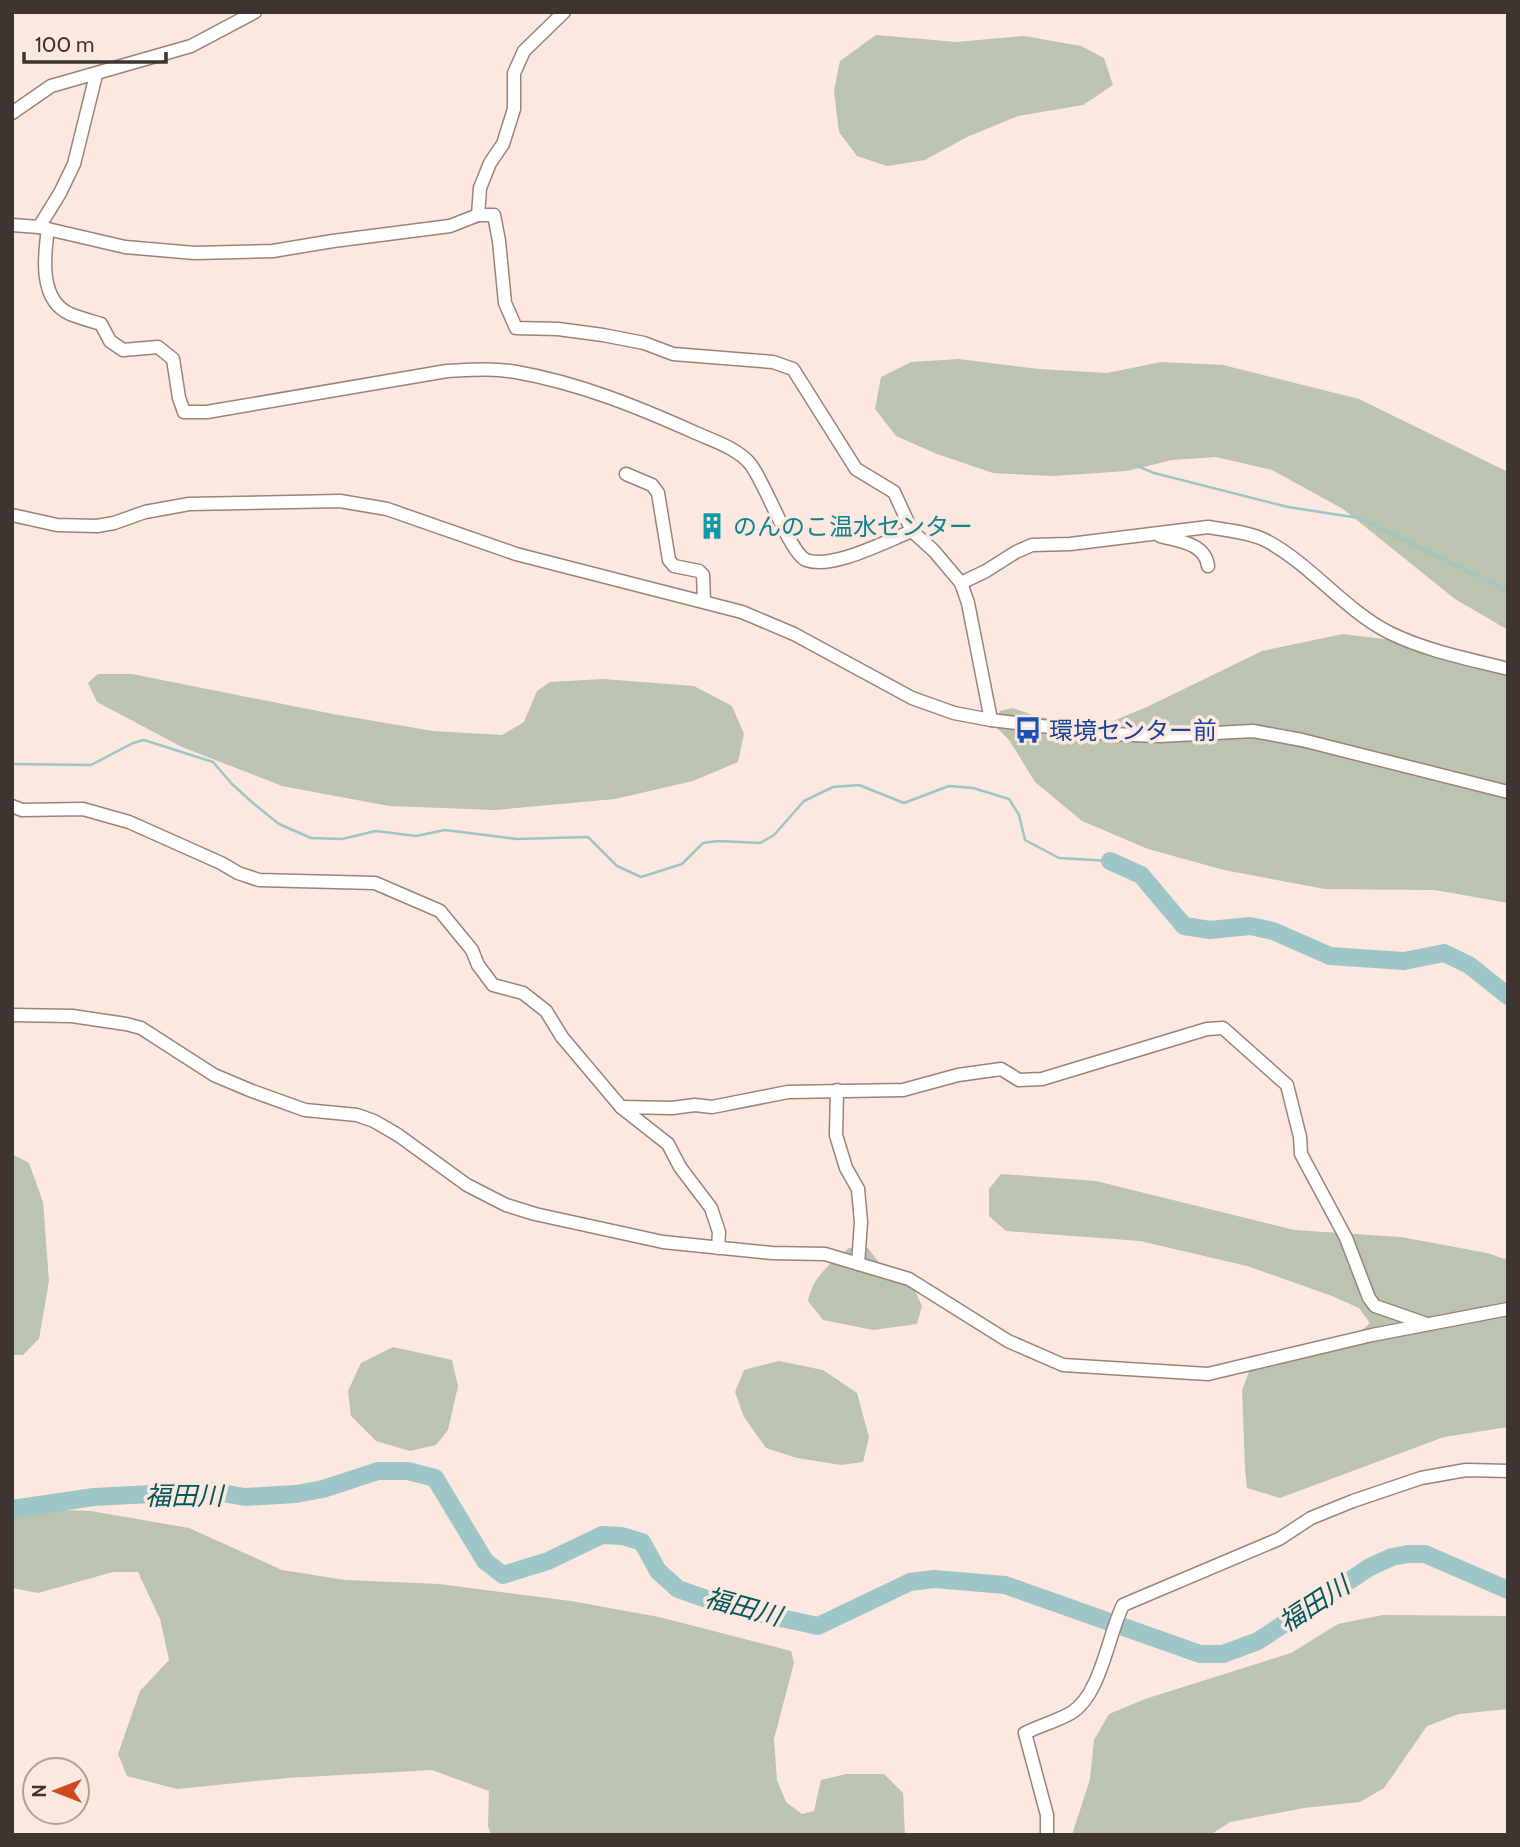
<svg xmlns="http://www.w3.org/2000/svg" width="1520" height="1847" font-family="Cabin,'Noto Sans JP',sans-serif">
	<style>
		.green { fill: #bbc4b0 }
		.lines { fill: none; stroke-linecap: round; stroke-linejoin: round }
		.stream { stroke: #9fc6c7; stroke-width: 2.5 }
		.river { stroke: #9fc6c7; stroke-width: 18 }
		.minor-casing { stroke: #9a8478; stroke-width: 15 }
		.minor { stroke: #fff; stroke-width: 12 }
		.labels { text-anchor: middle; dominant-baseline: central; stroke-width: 7; stroke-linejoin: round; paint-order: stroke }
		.culture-label { font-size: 24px; fill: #0d838f; stroke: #fce8de; text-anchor: start }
		.transit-label { font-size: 24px; fill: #164399; stroke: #fce8de; text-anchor: start }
		.water-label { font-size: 26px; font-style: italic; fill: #02595c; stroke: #fce8de }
	</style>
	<rect width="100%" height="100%" fill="#fce8de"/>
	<g class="green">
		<polygon points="876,35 956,42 1024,36 1081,46 1104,58 1113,85 1083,105 1018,116 967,137 925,160 887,166 857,156 839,132 834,91 840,61"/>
		<polygon points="959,359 1039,369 1107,373 1161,362 1223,365 1359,399 1508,472 1508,630 1455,599 1343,509 1272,470 1216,457 1172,460 1127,471 1053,476 993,473 937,454 896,436 875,409 881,377 911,362"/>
		<polygon points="1343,634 1423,644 1508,676 1508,903 1435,890 1325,889 1224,870 1148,849 1082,821 1035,782 1009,740 994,725 1000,711 1012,708 1039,717 1101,726 1149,706 1262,651"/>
		<polygon points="98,674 132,674 333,714 433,731 502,735 524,722 537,691 550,682 603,679 694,686 732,706 744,734 738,762 693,781 615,799 495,810 389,806 282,786 182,747 97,702 88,683"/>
		<polygon points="12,1154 29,1163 43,1202 49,1281 39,1339 23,1355 12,1355"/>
		<polygon points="1001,1174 1096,1181 1294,1230 1401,1237 1487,1253 1508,1260 1508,1427 1444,1437 1280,1498 1247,1488 1245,1468 1242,1390 1252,1364 1353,1338 1370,1323 1359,1308 1332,1296 1247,1266 1140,1241 1006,1231 989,1216 989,1189"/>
		<path d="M 849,1248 L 868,1248 L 880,1264 L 915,1291 L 922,1306 L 917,1324 L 873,1330 L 823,1320 L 808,1301 C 813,1276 830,1264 849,1248 Z"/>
		<polygon points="393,1347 452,1360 458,1386 448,1430 436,1445 410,1451 376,1441 351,1416 348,1391 361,1363"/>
		<polygon points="779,1361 823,1370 857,1393 869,1437 863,1462 841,1465 797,1458 766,1448 744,1417 735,1392 744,1370"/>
		<polygon points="12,1508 91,1511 189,1528 282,1570 345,1580 439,1584 571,1601 659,1617 791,1651 794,1663 774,1739 777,1780 786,1802 802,1814 814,1811 821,1780 846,1774 884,1774 903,1793 905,1835 491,1835 488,1826 489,1791 432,1770 287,1778 177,1789 127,1776 118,1754 140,1691 169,1660 160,1619 138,1572 113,1572 38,1593 12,1588"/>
		<polygon points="1383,1615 1508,1616 1508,1709 1459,1714 1427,1726 1384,1788 1360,1802 1304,1808 1230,1822 1210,1835 1072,1835 1090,1779 1094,1740 1109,1714 1145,1699 1291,1653 1338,1624"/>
	</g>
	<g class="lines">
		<g class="stream">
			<polyline points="1135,465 1154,473 1288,507 1359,518 1508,591"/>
			<polyline points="12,764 91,765 133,743 144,740 213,762 232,784 254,804 279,824 311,838 342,839 376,831 416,836 445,830 517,839 588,837 617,866 641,877 682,864 703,843 718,841 760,843 774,835 804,801 833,787 859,785 904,803 949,786 973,788 1009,799 1019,815 1025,840 1059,858 1110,861"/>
		</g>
		<g class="river">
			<polyline points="1110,861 1141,875 1184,926 1210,930 1250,926 1273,931 1330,956 1404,961 1444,953 1469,965 1508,996"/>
			<polyline points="12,1509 94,1497 210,1491 245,1497 296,1494 323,1489 378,1471 408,1471 435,1478 485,1561 503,1575 548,1561 602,1535 622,1536 642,1542 658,1571 678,1589 730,1607 818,1626 910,1582 934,1579 1005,1585 1200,1654 1223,1654 1258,1641 1370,1567 1392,1557 1408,1554 1425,1554 1508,1590"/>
		</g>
		<defs>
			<g id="minor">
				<polyline points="12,113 51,86 191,46 255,12"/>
				<polyline points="478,215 480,188 490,163 503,144 514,109 514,73 524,51 564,12"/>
				<polyline points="12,225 39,227 125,247 195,253 273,251 333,241 450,226 478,215 494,215 499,241 505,303 516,328 558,329 603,335 644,343 673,354 773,362 793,369 856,469 894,492 912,531 934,551 961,583 968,603 991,720"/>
				<polyline points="39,227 60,193 74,164 96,75"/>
				<path d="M 48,229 C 44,257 39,300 70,314 C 80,318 91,321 101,324 L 110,341 L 123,350 L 158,347 L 173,359 L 179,398 L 184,412 L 207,412 L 447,371 C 470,370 493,368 516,372 C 579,383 638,407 696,433 C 714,441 739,449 751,465 C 766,485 790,553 806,560 C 832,570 886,541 912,531"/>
				<polyline points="626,474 652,485 658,493 669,560 674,566 699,571 703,575 704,601"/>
				<polyline points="12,515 57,525 97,526 114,523 145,512 189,504 340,501 387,509 516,554 742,612 794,634 912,698 954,713 991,720 1110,734 1159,736 1253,731 1302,740 1508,792"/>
				<path d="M 1160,536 C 1178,541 1205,543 1208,566"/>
				<path d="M 961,583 L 986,571 L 1016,552 L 1032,545 L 1070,544 L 1208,527 C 1226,530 1249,532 1265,540 C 1311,564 1344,610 1390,633 C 1427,651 1469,659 1508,669"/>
				<polyline points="12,806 22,810 83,809 129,822 221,863 238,873 259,880 375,883 440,911 472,950 478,965 493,985 523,993 546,1011 562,1037 621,1107 668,1144 680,1167 711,1208 719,1232 718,1248"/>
				<polyline points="12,1015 72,1016 126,1024 141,1028 214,1075 252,1091 305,1110 357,1115 374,1121 398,1135 467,1185 506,1205 535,1214 663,1242 772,1253 825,1254 909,1279 1008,1341 1063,1365 1208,1374 1372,1335 1508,1309"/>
				<polyline points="837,1090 836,1135 846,1168 858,1189 861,1222 858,1264"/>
				<polyline points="621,1107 672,1108 695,1105 712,1107 788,1092 903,1090 958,1075 1001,1069 1019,1080 1042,1079 1207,1029 1223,1028 1287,1085 1300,1137 1301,1154 1346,1238 1369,1298 1375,1306 1427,1324"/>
				<path d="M 1047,1835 L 1047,1815 L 1025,1733 C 1039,1726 1057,1721 1071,1713 C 1101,1695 1108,1635 1123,1605 L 1279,1539 L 1311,1518 L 1353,1501 L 1421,1478 L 1466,1470 L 1508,1471"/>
			</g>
		</defs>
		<use href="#minor" class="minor-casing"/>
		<use href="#minor" class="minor"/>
	</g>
	<defs>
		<symbol id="building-bare" viewBox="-9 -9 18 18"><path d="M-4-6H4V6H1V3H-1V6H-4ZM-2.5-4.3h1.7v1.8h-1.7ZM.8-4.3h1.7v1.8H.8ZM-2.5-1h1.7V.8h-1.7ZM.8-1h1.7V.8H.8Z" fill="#0f9aa8" stroke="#fce8de" stroke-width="2.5" paint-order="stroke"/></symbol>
		<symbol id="bus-bare" viewBox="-9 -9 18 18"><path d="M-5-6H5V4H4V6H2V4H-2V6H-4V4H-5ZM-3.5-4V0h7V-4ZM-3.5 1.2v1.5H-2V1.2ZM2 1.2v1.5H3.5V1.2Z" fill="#1a4fb4" stroke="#fce8de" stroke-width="2.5" paint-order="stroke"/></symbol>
	</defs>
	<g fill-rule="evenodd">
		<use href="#building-bare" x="693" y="507" width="38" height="38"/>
		<use href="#bus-bare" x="1009" y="711" width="38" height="38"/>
	</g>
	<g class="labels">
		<g class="culture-label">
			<text x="733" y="526">のんのこ温水センター</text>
		</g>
		<g class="transit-label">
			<text x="1049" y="730">環境センター前</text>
		</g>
		<g class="water-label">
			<text x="184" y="1496">福田川</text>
			<text transform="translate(1314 1604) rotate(-33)">福田川</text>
			<text transform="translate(743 1607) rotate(15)">福田川</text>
		</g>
	</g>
	<rect width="1520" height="1847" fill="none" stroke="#3e3530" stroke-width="28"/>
	<g transform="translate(56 1791) rotate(270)"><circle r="33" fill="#fce8de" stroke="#b0a098" stroke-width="2"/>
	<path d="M0-5L12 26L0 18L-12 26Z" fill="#d14823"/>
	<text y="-10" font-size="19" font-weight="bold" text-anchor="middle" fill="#3e3530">N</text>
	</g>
	<path d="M24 52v10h142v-10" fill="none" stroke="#3e3530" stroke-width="3.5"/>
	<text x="35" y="52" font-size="21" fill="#3e3530" stroke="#fce8de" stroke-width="5" paint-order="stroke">100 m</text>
</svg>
